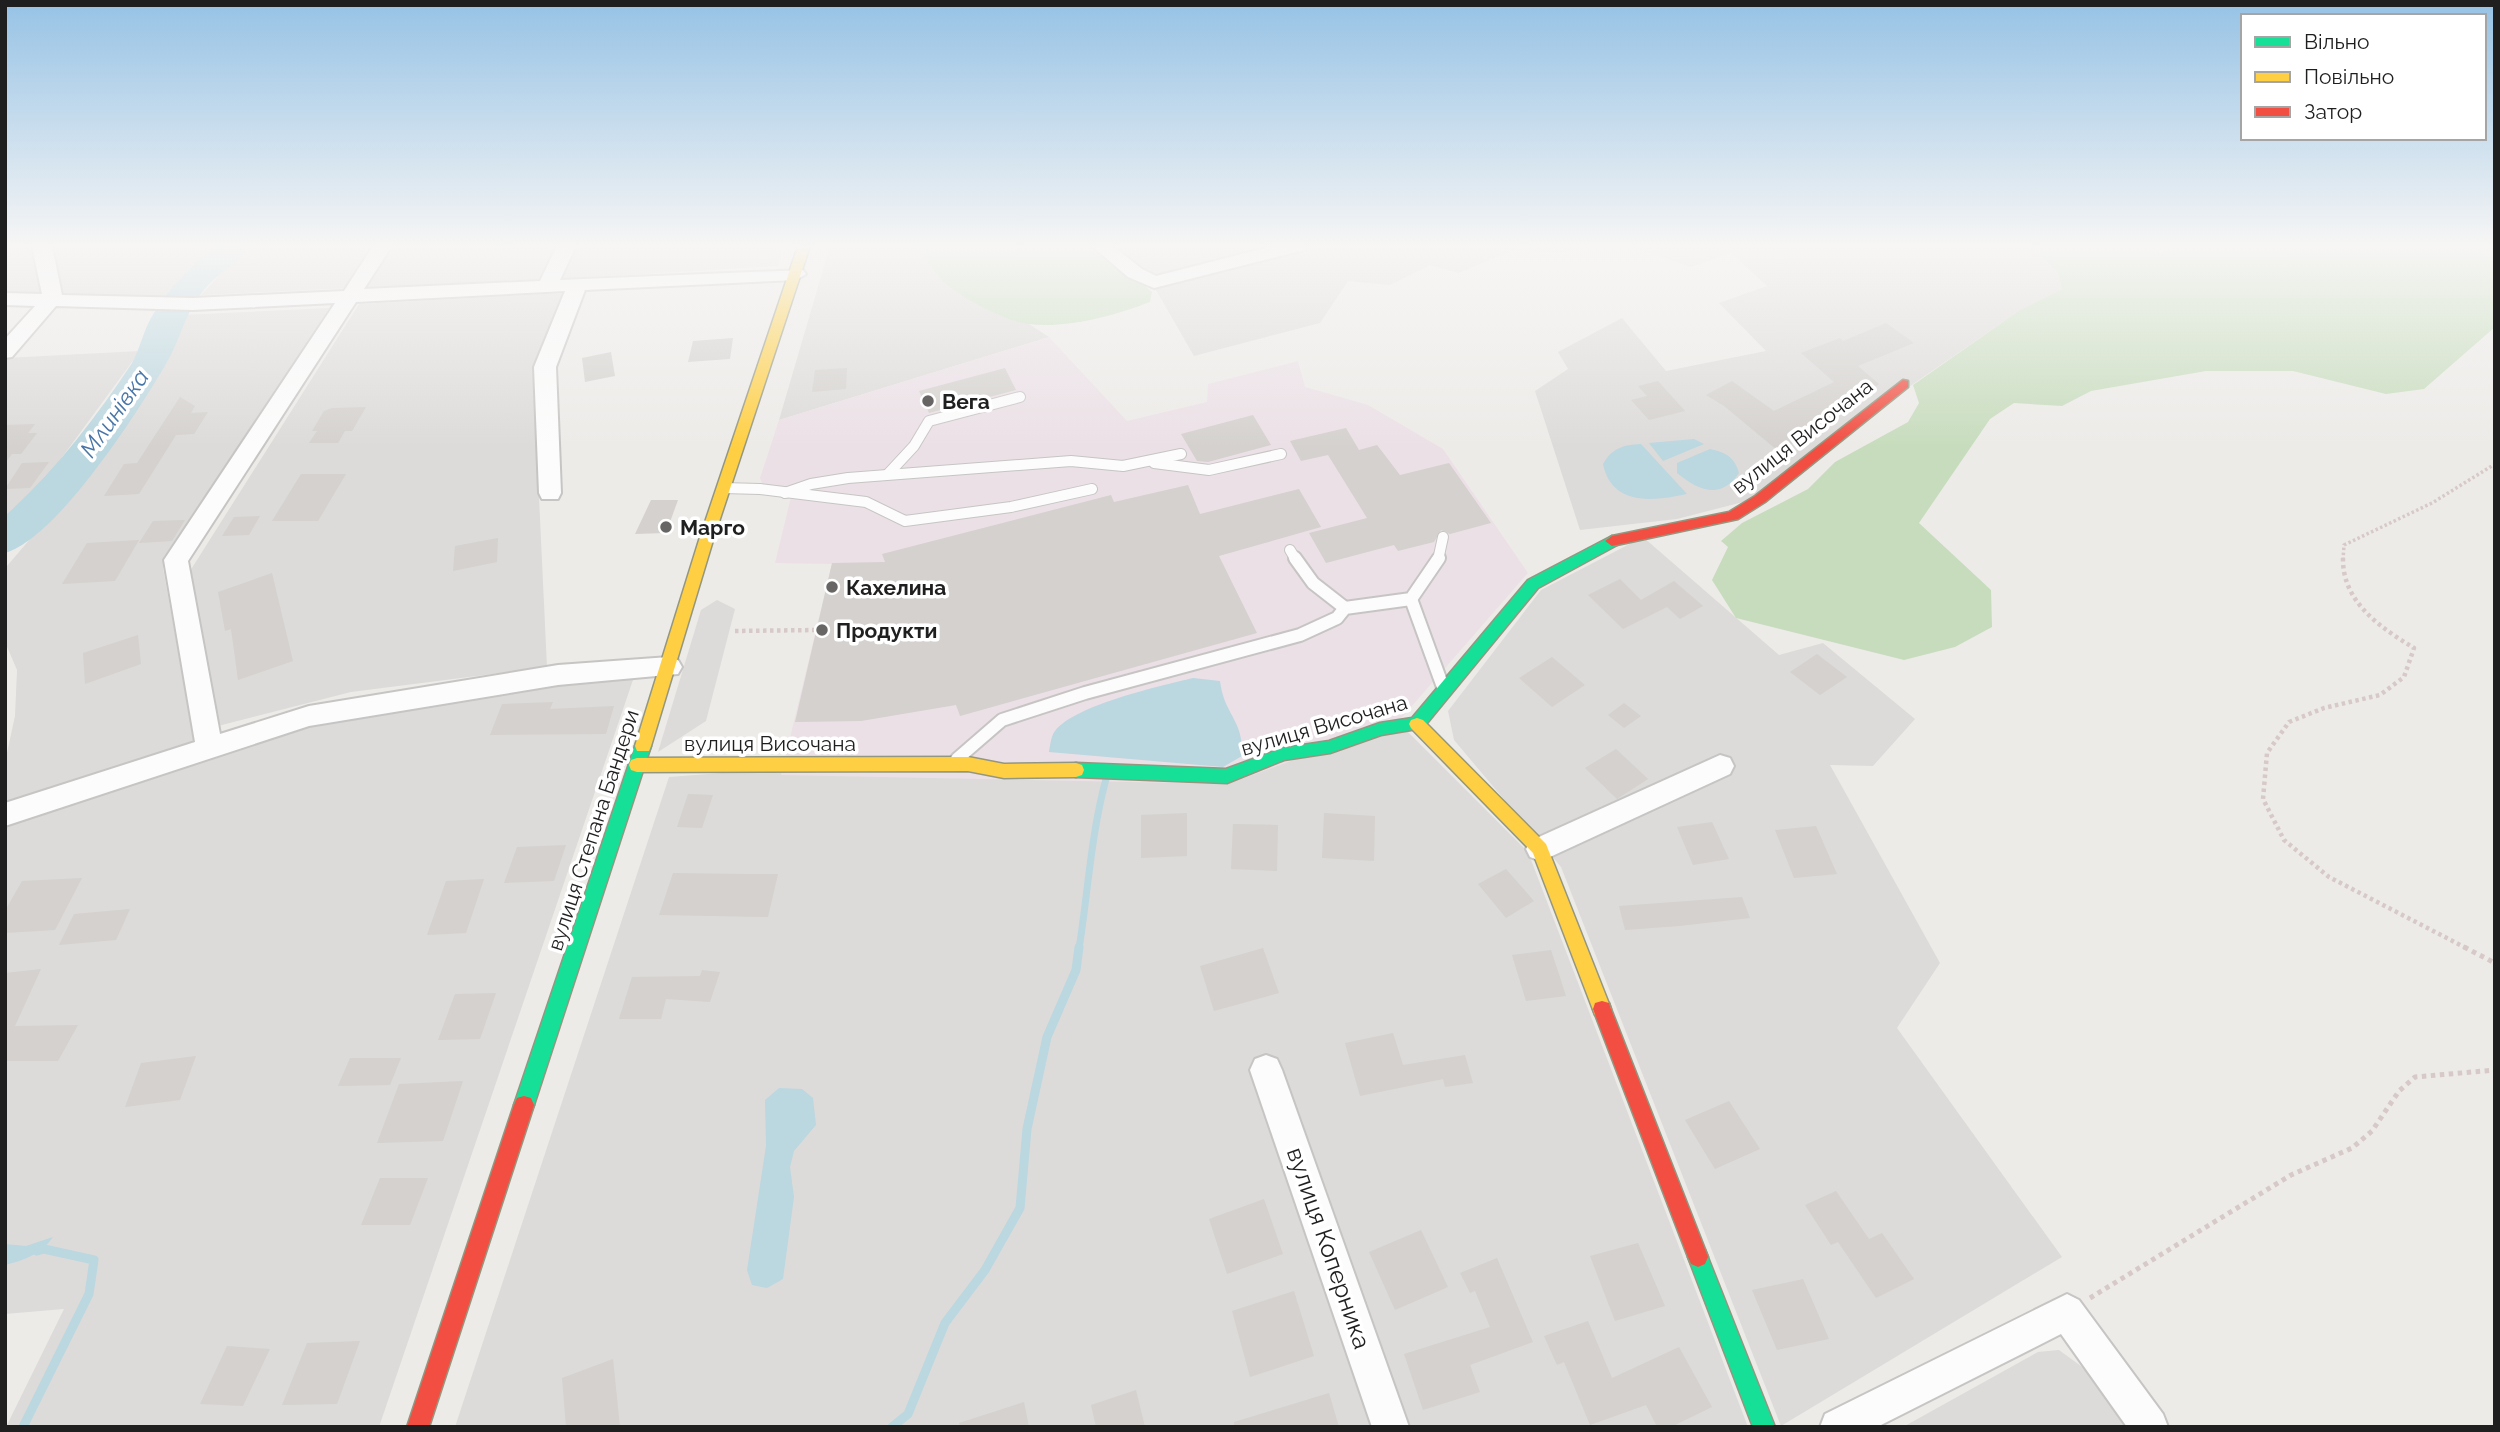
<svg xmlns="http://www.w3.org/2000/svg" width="2500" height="1432" font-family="Raleway,sans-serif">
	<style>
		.residential { fill: #dcdbd9 }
		.industrial { fill: #ebe0e6 }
		.forest { fill: #c7dcbd }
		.water { fill: #bbd7e0 }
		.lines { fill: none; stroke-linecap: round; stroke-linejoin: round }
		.stream-far1 { stroke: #bbd7e0; stroke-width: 7 }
		.stream { stroke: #bbd7e0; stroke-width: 9 }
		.river { fill: #bbd7e0; fill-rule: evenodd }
		.building { fill: #d4d1ce }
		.lane-far1-casing { stroke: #c6c5c4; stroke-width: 12 }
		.lane-casing { stroke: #c6c5c4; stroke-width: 16 }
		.street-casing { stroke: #c6c5c4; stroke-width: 4 }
		.fast-casing { stroke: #949780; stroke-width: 3 }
		.slow-casing { stroke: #949780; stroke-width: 3 }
		.jam-casing { stroke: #949780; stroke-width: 3 }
		.path-far2 { stroke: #d6c9c7; stroke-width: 3.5; stroke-dasharray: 2.5 2.5; stroke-linecap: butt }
		.path-far1 { stroke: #d6c9c7; stroke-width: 4.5; stroke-dasharray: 3.5 3.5; stroke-linecap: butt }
		.path { stroke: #d6c9c7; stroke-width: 5; stroke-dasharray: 4.5 4.5; stroke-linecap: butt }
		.lane-far1 { stroke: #fcfcfc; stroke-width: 10 }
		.lane { stroke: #fcfcfc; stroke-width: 12 }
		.street { fill: #fcfcfc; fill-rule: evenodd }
		.fast { fill: #16e098; fill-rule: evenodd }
		.slow { fill: #ffcf43; fill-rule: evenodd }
		.jam { fill: #f24e42; fill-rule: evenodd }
		.poi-dot { fill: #676665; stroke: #fff; stroke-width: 2.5 }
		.labels { text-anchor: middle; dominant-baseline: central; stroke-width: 7; stroke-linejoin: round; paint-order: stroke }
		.poi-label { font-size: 21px; font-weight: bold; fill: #1f1f1f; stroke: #fff; text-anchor: start }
		.street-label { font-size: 21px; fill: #1f1f1f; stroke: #fff }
		.water-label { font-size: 23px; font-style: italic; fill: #4875a7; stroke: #fff }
		.near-street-label { font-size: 24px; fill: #1f1f1f; stroke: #fff }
	</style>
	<rect width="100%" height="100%" fill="#edebe8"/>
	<g class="residential">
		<polygon points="5,246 221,246 176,296 5,293"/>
		<polygon points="247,246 559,246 542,279 201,295"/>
		<polygon points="576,246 784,246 778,266 560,279"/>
		<polygon points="830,246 918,246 937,276 989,310 1029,324 1049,337 779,420"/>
		<polygon points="1109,246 1596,246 1558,253 1514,250 1458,273 1430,265 1390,285 1348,281 1320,323 1194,356 1156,290"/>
		<polygon points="1629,246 2030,246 2057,271 2062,289 2020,310 1743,502 1677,519 1580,530 1535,391 1568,369 1558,352 1622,318 1666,371 1766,351 1719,303 1767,286 1731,253 1691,267"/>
		<polygon points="566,293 533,370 547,667 351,692 214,727 190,571 359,304"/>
		<polygon points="329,308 163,568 195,744 5,807 5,762 15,716 17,670 5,642 7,566 43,524 163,357 183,315"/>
		<polygon points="140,351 27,505 5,525 5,358"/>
		<polygon points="1643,537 1779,655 1823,643 1915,719 1873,766 1830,765 1940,963 1897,1028 2062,1257 1781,1426 1561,867 1454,740 1448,711 1541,590"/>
		<polygon points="717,600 735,609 706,721 658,752 701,610"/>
		<polygon points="634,677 379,1427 6,1427 64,1309 5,1314 5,824 303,723 545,683"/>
		<polygon points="1398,722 1528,852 1748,1427 455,1427 669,777"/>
		<polygon points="2059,1350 2085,1369 2125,1427 1903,1427 2038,1352"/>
	</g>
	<polygon class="industrial" points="1049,337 1127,421 1207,402 1208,384 1298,361 1305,387 1368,405 1443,449 1528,573 1398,722 1228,784 781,775 832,564 775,563 791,497 767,496 760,478 779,420"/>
	<g class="forest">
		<path d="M 919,246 L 1098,246 L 1152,292 L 1150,302 C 1117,315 1066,329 1029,324 C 1003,321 952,294 936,274 C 929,265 924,255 919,246 Z"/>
		<polygon points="2030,246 2151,246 2161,253 2177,246 2495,246 2495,327 2424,389 2386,394 2293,371 2206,371 2091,391 2062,406 2014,403 1990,419 1919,523 1991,590 1992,627 1955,647 1904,660 1736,618 1712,580 1728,547 1721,541 1742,523 1808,489 1835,462 1908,422 1919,403 1913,385 2020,310 2062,289 2057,271"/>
	</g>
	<g class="water">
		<polygon points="1694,439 1704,444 1663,461 1649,443"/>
		<path d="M 1641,444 L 1687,494 C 1654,501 1612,507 1603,464 C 1612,448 1623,445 1641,444 Z"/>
		<path d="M 1710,449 C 1727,453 1734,457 1739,473 C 1721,500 1699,491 1677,473 L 1677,463 Z"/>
		<path d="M 1193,678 L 1220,681 C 1224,715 1244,720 1242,756 L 1223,767 L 1049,752 C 1050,746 1051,736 1055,731 C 1075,705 1160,686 1193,678 Z"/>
		<polygon points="779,1088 802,1089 813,1098 816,1125 794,1151 790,1167 794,1197 783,1279 767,1288 752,1285 747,1270 766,1146 765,1100"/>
		<path d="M 53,1237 C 41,1254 25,1260 5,1265 L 5,1244 L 26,1246 Z"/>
	</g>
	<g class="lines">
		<path class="stream-far1" d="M 1079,949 C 1088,892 1091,834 1106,779"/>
		<g class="stream">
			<polyline points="23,1427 89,1294 94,1260 44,1249 37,1251"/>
			<polyline points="892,1427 908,1414 945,1323 985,1270 1020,1208 1027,1129 1047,1037 1076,970 1079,947"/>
		</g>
		<path class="river" d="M 215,246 L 250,246 C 237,265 213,276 200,295 C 184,316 180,340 167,362 C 139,411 57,538 5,553 L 5,516 C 55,471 95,419 132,363 C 140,349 143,332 151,318 C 167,289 190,268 215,246 Z"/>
	</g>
	<g class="building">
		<polygon points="1886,323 1914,343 1858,366 1879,384 1871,391 1836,405 1845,411 1803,432 1808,437 1777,450 1724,406 1706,395 1732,381 1774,411 1834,382 1801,353 1840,338 1843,341"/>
		<polygon points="733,338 730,359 688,362 693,341"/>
		<polygon points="611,352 615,376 585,382 582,358"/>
		<polygon points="847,368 846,389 812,392 815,370"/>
		<polygon points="1005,368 1016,390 929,413 919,391"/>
		<polygon points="1658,381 1685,411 1649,420 1631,400 1647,396 1638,386"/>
		<polygon points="180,397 195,406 191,413 208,412 194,434 176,435 139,494 104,496 124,464 137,463"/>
		<polygon points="366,407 352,431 345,431 338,443 309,443 317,431 312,431 324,411 332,408"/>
		<polygon points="1253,415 1271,445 1208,462 1197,461 1181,434"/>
		<polygon points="35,424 28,433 37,433 21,454 12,454 5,463 5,425"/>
		<polygon points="1346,428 1359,450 1377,445 1400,475 1449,463 1491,523 1450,534 1441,530 1434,542 1398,551 1394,545 1326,563 1309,533 1367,518 1328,455 1301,461 1290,441"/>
		<polygon points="49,462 30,488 5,489 22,463"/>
		<polygon points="301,474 346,474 318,521 272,521"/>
		<polygon points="1188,485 1200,514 1299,489 1321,527 1219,556 1257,633 960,716 956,705 861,721 795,722 832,563 885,562 882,554 1111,495 1114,502"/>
		<polygon points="651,500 678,500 666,533 635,534"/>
		<polygon points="260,516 249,535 222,536 234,517"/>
		<polygon points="185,520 172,541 139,543 153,521"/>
		<polygon points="498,538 497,562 453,571 455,546"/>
		<polygon points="139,540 115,581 62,584 87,543"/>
		<polygon points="272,573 293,661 238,680 231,629 225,631 218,592"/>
		<polygon points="1620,579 1641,600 1674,581 1703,606 1680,619 1667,607 1623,629 1588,595"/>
		<polygon points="138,635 141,664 85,684 83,653"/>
		<polygon points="1817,654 1847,677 1820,695 1790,672"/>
		<polygon points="1552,657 1585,685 1552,707 1519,678"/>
		<polygon points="553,702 550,709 614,706 606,734 490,735 502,704"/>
		<polygon points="1624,703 1641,716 1624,728 1608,715"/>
		<polygon points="1616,749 1648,779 1617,799 1585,768"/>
		<polygon points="688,794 713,795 702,828 677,827"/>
		<polygon points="1187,813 1187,856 1141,858 1141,815"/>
		<polygon points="1324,813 1375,816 1374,861 1322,858"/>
		<polygon points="1712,822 1729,859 1693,865 1677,827"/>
		<polygon points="1233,824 1278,825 1277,871 1231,869"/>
		<polygon points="1816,826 1837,874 1794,878 1775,830"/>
		<polygon points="566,845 554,881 504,883 517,847"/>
		<polygon points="1506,869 1534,901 1506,918 1478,884"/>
		<polygon points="673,873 747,874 778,874 768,917 659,915"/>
		<polygon points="82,878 55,930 5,933 5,911 22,881"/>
		<polygon points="484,879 466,933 427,935 446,881"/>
		<polygon points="1742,897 1750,918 1679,926 1625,930 1619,906"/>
		<polygon points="130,909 116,940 59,945 74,914"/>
		<polygon points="1263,948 1279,993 1214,1011 1200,966"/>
		<polygon points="1551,950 1566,996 1526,1001 1512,955"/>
		<polygon points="41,969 15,1026 78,1025 58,1061 5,1061 5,973"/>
		<polygon points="702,970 720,972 710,1002 666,999 661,1019 619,1019 632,977 700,976"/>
		<polygon points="496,993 480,1039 438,1040 455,994"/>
		<polygon points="1393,1033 1403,1065 1465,1055 1473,1083 1445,1087 1443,1079 1360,1096 1345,1043"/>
		<polygon points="196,1056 180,1100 125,1107 141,1063"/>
		<polygon points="350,1058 401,1058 390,1085 338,1086"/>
		<polygon points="463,1081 443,1141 377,1143 399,1084"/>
		<polygon points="1729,1101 1760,1149 1715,1169 1685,1120"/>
		<polygon points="380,1178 428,1178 410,1225 361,1225"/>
		<polygon points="1836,1191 1869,1239 1882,1233 1914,1279 1876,1298 1838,1242 1831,1245 1805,1205"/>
		<polygon points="1264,1199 1283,1254 1227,1274 1209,1219"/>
		<polygon points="1421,1230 1448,1287 1395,1310 1369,1252"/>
		<polygon points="1638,1243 1665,1306 1615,1321 1590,1256"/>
		<polygon points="1497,1258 1533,1342 1470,1365 1480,1392 1423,1410 1404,1354 1490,1327 1475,1291 1470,1293 1460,1273"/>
		<polygon points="1803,1279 1829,1339 1777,1350 1752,1290"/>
		<polygon points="1294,1291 1314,1356 1250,1377 1232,1311"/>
		<polygon points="1588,1321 1612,1378 1679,1347 1712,1407 1671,1427 1657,1427 1646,1405 1590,1425 1564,1362 1557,1365 1544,1336"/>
		<polygon points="360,1341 337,1404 282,1405 307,1343"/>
		<polygon points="227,1346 270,1349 243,1406 200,1404"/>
		<polygon points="613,1359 620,1427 566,1427 562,1378"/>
		<polygon points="1136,1390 1145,1427 1096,1427 1091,1405"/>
		<polygon points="1329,1393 1339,1427 1234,1427 1234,1422"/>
		<polygon points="1024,1402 1029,1427 960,1427 959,1423"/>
	</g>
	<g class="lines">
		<defs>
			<g id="lane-far1">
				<polyline points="1154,463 1209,470 1281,454"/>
				<polyline points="888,474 914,446 929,421 1020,397"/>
				<polyline points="723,488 760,489 866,502 905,521 1011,507 1092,489"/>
				<polyline points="785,493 811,484 848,478 1071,461 1123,466 1181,454"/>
				<polyline points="1290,550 1296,560"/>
				<polyline points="1438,560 1443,537"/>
			</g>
			<g id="lane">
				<polyline points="1295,558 1313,583 1345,608"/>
				<polyline points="1411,599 1443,687"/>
				<polyline points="957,759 1002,720 1085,693 1300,635 1337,618 1345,608 1411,599 1439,558"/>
			</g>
			<g id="street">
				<polygon points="32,246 52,246 62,295 193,298 344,291 373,246 392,246 364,289 540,281 557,246 576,246 560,280 803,270 806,274 796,280 585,290 556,367 561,493 558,499 542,499 539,493 534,367 565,291 356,302 188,561 220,734 309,706 558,665 669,657 678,660 682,667 678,674 558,685 309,726 5,826 5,803 195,742 164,560 335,303 193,310 56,306 12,357 5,358 5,339 35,306 5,305 5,293 42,294"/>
				<polygon points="1092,246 1113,246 1142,269 1156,276 1273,246 1306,246 1304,250 1154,288 1128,277"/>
				<polygon points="1720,755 1730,758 1734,766 1730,774 1550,857 1540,861 1530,857 1526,849 1530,841"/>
				<polygon points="1266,1055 1277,1059 1282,1070 1409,1427 1372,1427 1250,1070 1255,1059"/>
				<polygon points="2067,1294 2079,1300 2163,1414 2168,1427 2127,1427 2061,1334 1877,1427 1820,1427 1825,1414"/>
			</g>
			<g id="fast">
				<polygon points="1612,536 1619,541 1617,545 1538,588 1423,728 1381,735 1330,753 1284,760 1227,783 1076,777 1070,775 1068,770 1070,765 1076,763 1226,769 1283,748 1329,741 1380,723 1412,718 1528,580"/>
				<polygon points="643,740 649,741 651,746 534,1105 531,1112 524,1114 517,1112 514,1105 635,746 637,741"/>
				<polygon points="1698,1247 1705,1250 1775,1427 1753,1427 1688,1257 1691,1250"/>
			</g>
			<g id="slow">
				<polygon points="798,246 810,246 714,537 651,746 649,751 637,751 635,746 700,537"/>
				<polygon points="1417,718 1423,720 1546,844 1611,1009 1609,1015 1602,1017 1595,1015 1533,853 1411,728 1409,724 1411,720"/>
				<polygon points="968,757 1004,764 1076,763 1082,765 1084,770 1082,775 1076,777 1004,778 968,771 637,772 631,770 629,765 631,760 637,758"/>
			</g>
			<g id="jam">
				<polygon points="1903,380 1908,381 1908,387 1765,502 1738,519 1612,546 1605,541 1612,536 1729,512 1755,496"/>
				<polygon points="1602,1001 1609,1003 1611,1009 1708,1257 1705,1264 1698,1267 1691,1264 1688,1257 1593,1009 1595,1003"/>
				<polygon points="524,1096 531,1098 534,1105 429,1427 407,1427 514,1105 517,1098"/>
			</g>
		</defs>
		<use href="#lane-far1" class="lane-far1-casing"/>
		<use href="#lane" class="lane-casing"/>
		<use href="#street" class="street-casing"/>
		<use href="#fast" class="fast-casing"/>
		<use href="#slow" class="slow-casing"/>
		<use href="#jam" class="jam-casing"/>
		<polyline class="path-far2" points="2343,560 2344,545 2432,503 2495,464"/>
		<g class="path-far1">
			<path d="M 2343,558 C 2342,602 2381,628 2414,648 L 2404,677 L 2380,695 L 2324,708 L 2289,722 L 2267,753 L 2263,799 L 2284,840 L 2329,877 L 2468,949"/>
			<polyline points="735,631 816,630"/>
		</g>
		<g class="path">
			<polyline points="2464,947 2495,963"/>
			<polyline points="2090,1298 2291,1175 2352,1148 2372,1131 2399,1091 2415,1077 2495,1070"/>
		</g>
		<use href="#lane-far1" class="lane-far1"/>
		<use href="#lane" class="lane"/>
		<use href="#street" class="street"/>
		<use href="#fast" class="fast"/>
		<use href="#slow" class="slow"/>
		<use href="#jam" class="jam"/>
	</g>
	<linearGradient id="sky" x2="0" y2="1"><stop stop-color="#96c2e5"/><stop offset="0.55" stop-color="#f7f6f5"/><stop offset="1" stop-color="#f7f6f5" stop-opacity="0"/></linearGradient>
	<rect width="2500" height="447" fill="url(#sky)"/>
	<g class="poi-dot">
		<circle cx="928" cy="401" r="7"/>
		<circle cx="666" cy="527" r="7"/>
		<circle cx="832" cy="587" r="7"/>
		<circle cx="822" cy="630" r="7"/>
	</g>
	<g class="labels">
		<g class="poi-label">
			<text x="942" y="401">Вега</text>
			<text x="680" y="527">Марго</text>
			<text x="846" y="587">Кахелина</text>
			<text x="836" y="630">Продукти</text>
		</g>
		<g class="street-label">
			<text transform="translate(1802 436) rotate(-38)">вулиця Височана</text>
			<text transform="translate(1324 725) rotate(-16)">вулиця Височана</text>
			<text x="770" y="743">вулиця Височана</text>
			<text transform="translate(593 830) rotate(-72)">вулиця Степана Бандери</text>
		</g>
		<g class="water-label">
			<text transform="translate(114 413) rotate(-55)">Млинівка</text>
		</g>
		<g class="near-street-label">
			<text transform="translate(1329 1248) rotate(71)">вулиця Коперника</text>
		</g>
	</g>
	<rect width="2500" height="1432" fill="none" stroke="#1f1f1f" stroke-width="14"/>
	<rect x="2241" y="14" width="245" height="126" fill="#ffffff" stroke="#a5a5a5" stroke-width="2"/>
	<rect x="2255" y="37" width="35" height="10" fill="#16e098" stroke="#a5a5a5" stroke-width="2"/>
	<text x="2304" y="49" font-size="21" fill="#1f1f1f">Вільно</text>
	<rect x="2255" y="72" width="35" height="10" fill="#ffcf43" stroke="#a5a5a5" stroke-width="2"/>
	<text x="2304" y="84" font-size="21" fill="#1f1f1f">Повільно</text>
	<rect x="2255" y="107" width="35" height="10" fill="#f24e42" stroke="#a5a5a5" stroke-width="2"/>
	<text x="2304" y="119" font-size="21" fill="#1f1f1f">Затор</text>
</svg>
